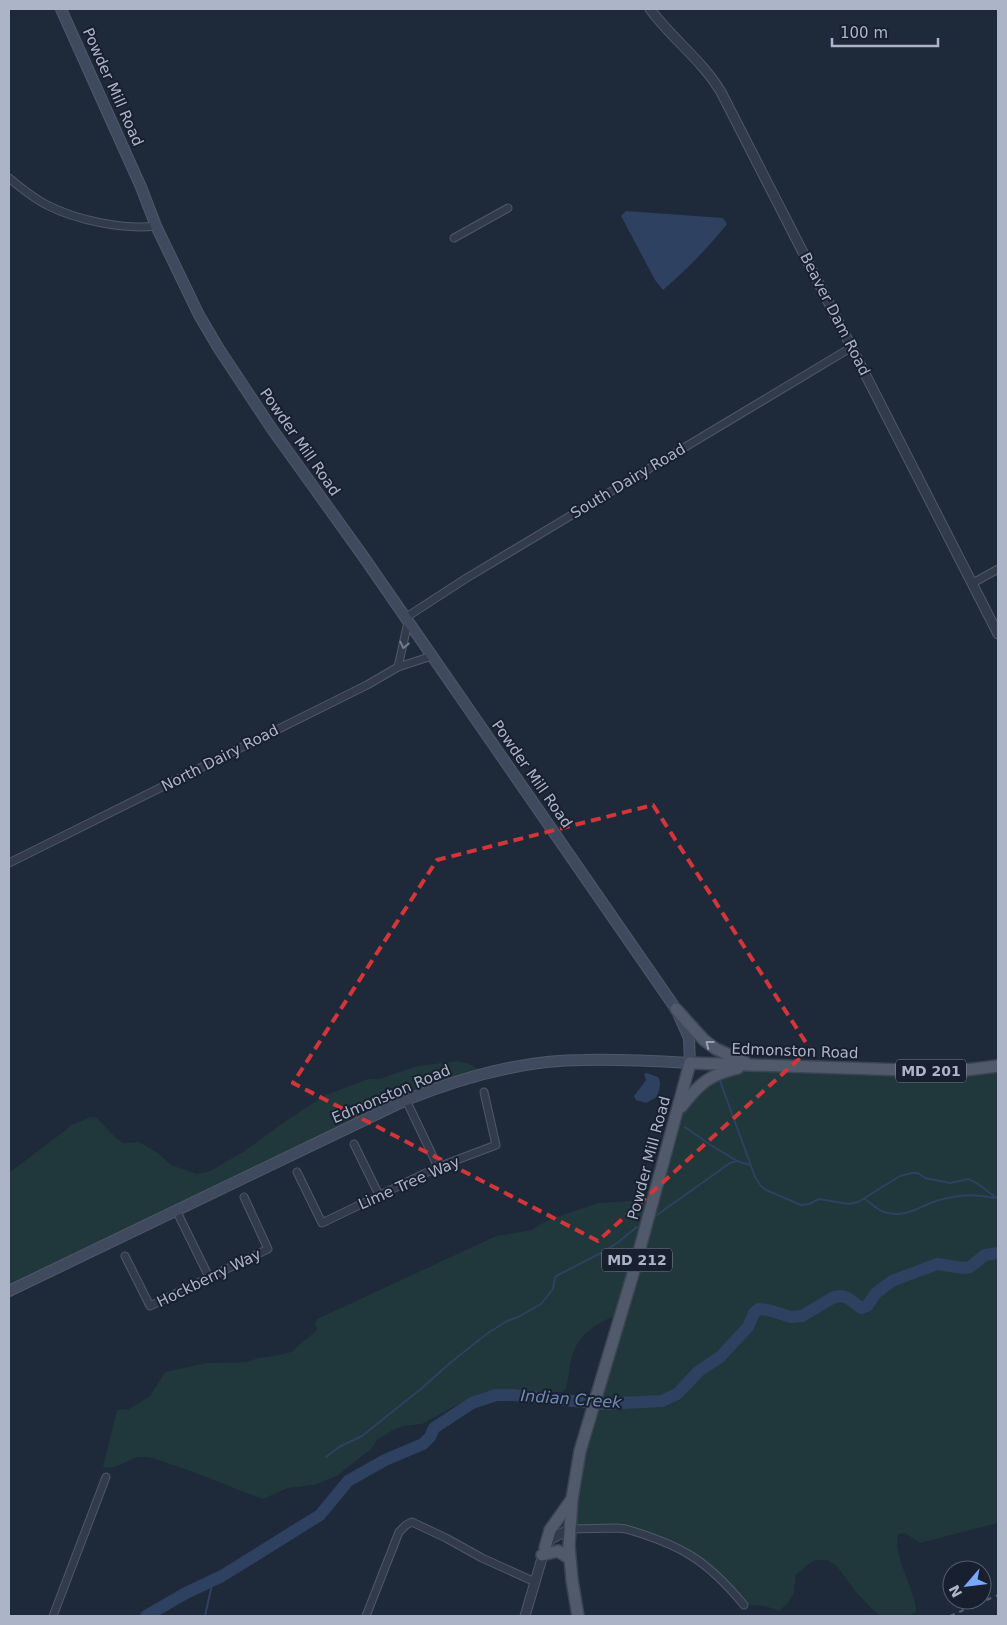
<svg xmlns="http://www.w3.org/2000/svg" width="1007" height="1625" font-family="'DejaVu Sans',sans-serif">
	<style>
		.green { fill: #20373b }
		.water { fill: #2e4161 }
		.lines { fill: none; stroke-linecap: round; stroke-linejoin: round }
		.stream { stroke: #2e4161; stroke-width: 2 }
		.river { stroke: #2e4161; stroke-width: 12 }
		.minor-casing { stroke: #505868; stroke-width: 9 }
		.tertiary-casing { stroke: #505868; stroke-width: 11 }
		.secondary-casing { stroke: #505868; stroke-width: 12 }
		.primary-casing { stroke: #3c4454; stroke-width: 14 }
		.minor { stroke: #323b4b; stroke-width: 7 }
		.tertiary { stroke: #323b4b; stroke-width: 9 }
		.secondary { stroke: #404a5e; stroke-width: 10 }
		.primary { stroke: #505a6b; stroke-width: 11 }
		.rail { stroke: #535f72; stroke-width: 2; stroke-dasharray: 5 5; stroke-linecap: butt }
		.oneway { stroke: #757e8f }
		.oneway2 { stroke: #9aa3b5 }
		.marked { fill: none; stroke: #d23638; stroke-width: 4; stroke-dasharray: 10 6; stroke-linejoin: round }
		.labels { text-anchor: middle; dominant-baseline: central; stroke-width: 4; stroke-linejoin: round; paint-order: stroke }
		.shield { fill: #18202f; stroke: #808899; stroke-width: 1 }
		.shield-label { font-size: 14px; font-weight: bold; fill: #acb5c7 }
		.street-label { font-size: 15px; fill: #acb5c7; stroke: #18202f }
		.water-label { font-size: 16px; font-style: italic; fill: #718ab3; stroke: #18202f }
	</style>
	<rect width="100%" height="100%" fill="#1e293a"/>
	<g class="green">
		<polygon points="458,1061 470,1064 483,1073 446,1084 9,1291 9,1173 72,1125 90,1117 97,1118 115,1137 123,1143 139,1142 158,1153 171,1165 197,1174 210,1171 245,1151 276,1128 323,1096 368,1079 379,1079 417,1066"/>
		<path d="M 751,1064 L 998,1066 L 998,1523 L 920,1543 L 905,1533 L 899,1534 C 890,1552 917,1591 916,1612 L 908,1616 L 882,1616 L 874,1611 L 855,1591 L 836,1565 L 827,1560 L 816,1560 L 807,1565 L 796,1575 L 794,1593 L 788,1603 L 779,1611 L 765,1606 L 744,1605 L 691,1554 L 626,1529 L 570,1529 L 572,1499 L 621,1314 C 599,1321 578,1334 572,1357 C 569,1367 569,1379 566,1389 L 562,1392 L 495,1392 L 466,1400 L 422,1424 L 403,1426 L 393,1430 L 377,1440 L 372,1448 L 337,1476 L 314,1485 L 288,1488 L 263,1499 C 233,1488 203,1475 173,1465 C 163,1462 153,1457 143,1457 C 128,1456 120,1471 103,1467 L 117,1410 L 129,1409 L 150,1396 L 165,1372 L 206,1363 L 247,1362 L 258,1358 L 274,1356 L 291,1352 L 317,1330 L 315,1323 L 317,1319 L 496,1236 L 532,1230 L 541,1224 L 551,1219 L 598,1203 L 630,1201 L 652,1203 L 678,1110 L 701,1084 Z"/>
	</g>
	<g class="water">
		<path d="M 626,211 L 723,218 L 727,224 C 707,249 687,269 663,290 L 655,280 L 621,216 Z"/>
		<path d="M 647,1073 L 658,1077 C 662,1084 659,1090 657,1097 L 646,1103 L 636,1100 L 634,1096 L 646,1080 L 644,1074 Z"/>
	</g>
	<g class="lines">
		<g class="stream">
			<polyline points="719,1078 755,1177 761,1186 766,1190 801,1205 809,1204 819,1199 849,1204 858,1202 900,1176 912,1173 918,1173 925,1178 950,1183 969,1179 978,1184 998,1199"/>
			<polyline points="685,1127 709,1144 737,1161"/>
			<path d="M 865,1199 C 871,1203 877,1210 884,1212 C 904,1219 918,1207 936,1201 C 955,1195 975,1193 994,1198"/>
			<polyline points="657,1215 730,1163 737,1161 750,1165"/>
			<polyline points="326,1457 339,1447 362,1436 422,1388 450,1363 488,1333 507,1321 518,1317 541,1304 553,1289 555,1277 558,1275 603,1252 617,1243 637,1227"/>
			<polyline points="205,1616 213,1580"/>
		</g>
		<polyline class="river" points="146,1616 186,1593 222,1576 320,1515 348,1481 385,1460 423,1444 430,1437 434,1428 472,1403 496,1395 512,1395 604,1404 662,1401 677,1394 699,1371 720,1357 748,1327 754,1313 759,1309 768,1310 791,1317 802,1316 834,1297 842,1296 848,1298 861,1308 867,1306 876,1293 892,1281 937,1264 963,1268 970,1267 985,1255 998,1253"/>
		<defs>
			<g id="minor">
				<path d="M 9,178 C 21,188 33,198 47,205 C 76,220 123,230 156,226"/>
				<polyline points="454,238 508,208"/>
				<polyline points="973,583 998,569"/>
				<polyline points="405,618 465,579 852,347"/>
				<polyline points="398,667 408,622"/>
				<polyline points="9,863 367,685 398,667 432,656"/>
				<polyline points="406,1100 438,1167"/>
				<polyline points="354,1144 379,1195"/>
				<polyline points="297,1172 322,1223 438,1167 496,1145 484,1092"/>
				<polyline points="176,1210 209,1277"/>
				<polyline points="125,1256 150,1306 268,1249 244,1197"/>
				<path d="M 570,1529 L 617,1528 L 626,1529 C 681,1545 707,1560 744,1605"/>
				<polyline points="53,1616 106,1477"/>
				<polyline points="366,1616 399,1532 406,1525 412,1522 446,1538 482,1558 535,1582"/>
			</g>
			<g id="tertiary">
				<path d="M 650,9 C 672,39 702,60 721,92 L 998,634"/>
				<polyline points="525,1616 545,1548 551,1539 570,1529"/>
			</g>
			<path id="secondary" d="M 9,1291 L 406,1100 C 463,1077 522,1060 584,1060 C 619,1059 655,1061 690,1063 L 689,1038 L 676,1009 L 363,556 L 272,429 L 219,349 L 199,315 L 156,226 L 141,187 L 61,9"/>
			<g id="primary">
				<polyline points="676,1009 704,1040 716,1049 745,1062"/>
				<path d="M 681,1107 C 700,1083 709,1075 738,1068"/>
				<polyline points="545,1548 550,1530 572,1499"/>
				<polyline points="542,1555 558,1551 569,1558"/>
				<polyline points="578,1616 572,1580 569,1546 572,1499 580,1451 633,1274 690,1063 935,1071 966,1070 998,1066"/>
			</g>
		</defs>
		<use href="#minor" class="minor-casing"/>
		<use href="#tertiary" class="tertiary-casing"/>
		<use href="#secondary" class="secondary-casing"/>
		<use href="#primary" class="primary-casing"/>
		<use href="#minor" class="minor"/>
		<use href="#tertiary" class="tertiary"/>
		<use href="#secondary" class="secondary"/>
		<use href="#primary" class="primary"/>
		<polyline class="rail" points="950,1616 998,1595"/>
	</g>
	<defs><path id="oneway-chevron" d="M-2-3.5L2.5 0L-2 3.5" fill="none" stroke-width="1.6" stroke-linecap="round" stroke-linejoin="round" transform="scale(1.25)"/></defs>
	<use class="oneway" href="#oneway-chevron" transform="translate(404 645) rotate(102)"/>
	<use class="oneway2" href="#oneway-chevron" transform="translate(709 1044) rotate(-142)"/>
	<path class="marked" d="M 653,805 L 810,1049 L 598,1241 L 293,1083 L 437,860 Z"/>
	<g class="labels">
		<g class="shield">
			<rect x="896" y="1059.5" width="70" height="23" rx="4"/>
			<rect x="602" y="1248.5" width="70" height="23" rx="4"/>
		</g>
		<g class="shield-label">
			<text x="931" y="1071">MD 201</text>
			<text x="637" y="1260">MD 212</text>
		</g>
		<g class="street-label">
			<text transform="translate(113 87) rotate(66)">Powder Mill Road</text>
			<text transform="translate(835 314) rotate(63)">Beaver Dam Road</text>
			<text transform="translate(300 442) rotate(55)">Powder Mill Road</text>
			<text transform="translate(628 481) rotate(-31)">South Dairy Road</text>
			<text transform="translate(220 758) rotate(-27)">North Dairy Road</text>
			<text transform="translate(532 774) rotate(55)">Powder Mill Road</text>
			<text transform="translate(795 1051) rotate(2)">Edmonston Road</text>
			<text transform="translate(391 1094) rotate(-23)">Edmonston Road</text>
			<text transform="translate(649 1158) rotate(-75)">Powder Mill Road</text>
			<text transform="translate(409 1183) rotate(-24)">Lime Tree Way</text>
			<text transform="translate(209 1278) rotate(-26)">Hockberry Way</text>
		</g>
		<g class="water-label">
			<text transform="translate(571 1399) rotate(4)">Indian Creek</text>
		</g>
	</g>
	<rect width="1007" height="1625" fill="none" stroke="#acb5c7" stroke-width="20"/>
	<g transform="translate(967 1585) rotate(242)"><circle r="24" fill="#18202f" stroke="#535c6c"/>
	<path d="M0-4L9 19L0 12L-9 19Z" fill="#7aa7ff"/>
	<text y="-8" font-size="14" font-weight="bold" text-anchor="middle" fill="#acb5c7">N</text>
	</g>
	<path d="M832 38v8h106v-8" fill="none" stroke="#acb5c7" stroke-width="2.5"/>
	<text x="840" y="38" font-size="15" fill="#acb5c7" stroke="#18202f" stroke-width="4" paint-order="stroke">100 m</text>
</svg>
